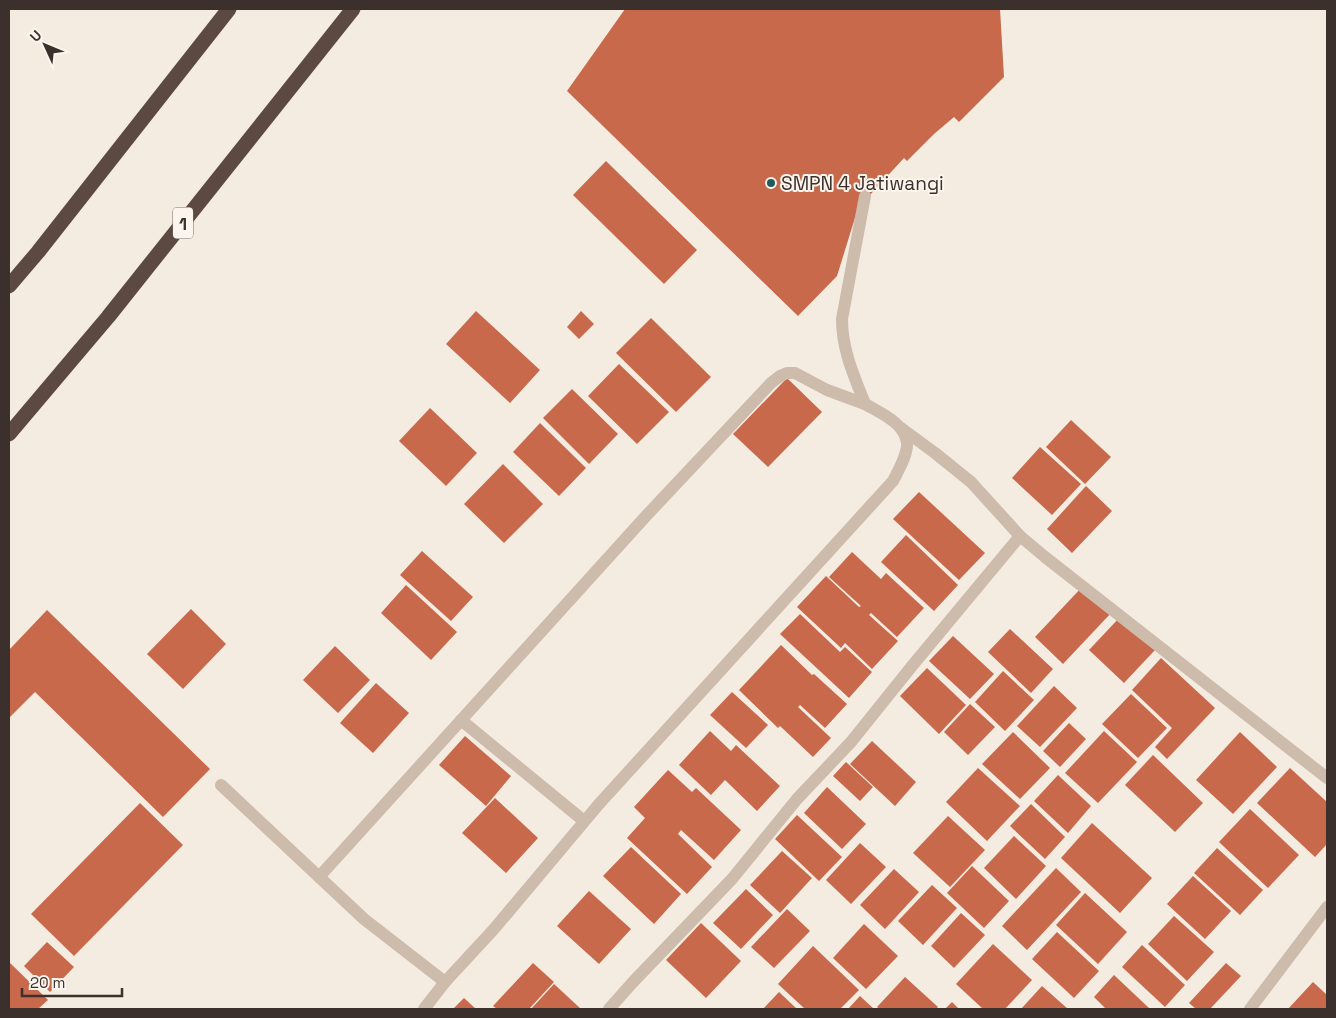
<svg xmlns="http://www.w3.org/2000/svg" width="1336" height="1018" font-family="'Space Grotesk',sans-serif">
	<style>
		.building { fill: #c8694b }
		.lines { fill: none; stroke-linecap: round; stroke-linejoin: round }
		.minor { stroke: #cdbbac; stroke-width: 12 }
		.motorway { stroke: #5c4a42; stroke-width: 15 }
		.poi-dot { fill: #1f5a5e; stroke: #fbf5ee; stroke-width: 2 }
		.labels { text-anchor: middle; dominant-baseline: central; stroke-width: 4; stroke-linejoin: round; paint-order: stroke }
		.shield { fill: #fbf5ee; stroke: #756b66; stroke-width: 1 }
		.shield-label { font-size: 18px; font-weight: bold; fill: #3b302b }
		.poi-label { font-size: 19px; fill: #3b302b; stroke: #fbf5ee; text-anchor: start }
	</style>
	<rect width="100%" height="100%" fill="#f4ebe1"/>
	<g class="building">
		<polygon points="625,9 1000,9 1004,77 959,122 954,117 934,134 907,161 904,158 858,208 837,276 798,316 567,91"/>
		<polygon points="606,161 697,250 664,284 573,195"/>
		<polygon points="476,311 540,370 510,403 446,344"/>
		<polygon points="581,311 594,324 579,339 567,327"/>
		<polygon points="651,318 711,377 676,412 616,353"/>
		<polygon points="619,364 669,412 637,444 588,396"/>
		<polygon points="787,378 822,412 768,467 733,434"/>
		<polygon points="572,389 618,434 589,464 543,418"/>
		<polygon points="430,408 477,453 446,486 399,441"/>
		<polygon points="1071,420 1111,457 1085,484 1046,447"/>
		<polygon points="540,423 586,468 559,496 513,452"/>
		<polygon points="1040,447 1081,484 1052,515 1012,478"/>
		<polygon points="503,464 543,504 504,543 464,504"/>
		<polygon points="1086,486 1112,511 1072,553 1047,529"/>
		<polygon points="919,492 985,553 959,580 893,519"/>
		<polygon points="906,535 958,585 934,611 881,562"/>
		<polygon points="422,551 473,597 451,621 400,575"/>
		<polygon points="852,552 881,579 886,573 924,608 897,637 871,613 869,615 898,641 872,669 845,643 841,648 797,607 826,576 859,607 861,606 829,577"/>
		<polygon points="406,585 457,632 431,660 381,613"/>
		<polygon points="1083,586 1112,612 1063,664 1035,637"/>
		<polygon points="191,609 226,644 183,689 147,654"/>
		<polygon points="47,610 210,769 163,817 35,692 9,718 9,650"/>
		<polygon points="800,614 840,652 845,647 872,672 849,698 780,634"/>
		<polygon points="1120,617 1155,650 1124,683 1089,650"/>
		<polygon points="1010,629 1053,669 1031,693 988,652"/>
		<polygon points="953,636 994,674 970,699 929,661"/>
		<polygon points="781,645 812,675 814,674 847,704 825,728 800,705 798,707 831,738 813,757 780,726 778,728 739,690"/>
		<polygon points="335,646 370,680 338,713 303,680"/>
		<polygon points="1161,658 1215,708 1167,759 1155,747 1172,728 1132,690"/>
		<polygon points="927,668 966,705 939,734 900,696"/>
		<polygon points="1003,671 1034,700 1005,731 975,702"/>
		<polygon points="376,683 409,713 373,753 340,723"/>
		<polygon points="1054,686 1077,708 1040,747 1017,726"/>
		<polygon points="732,692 768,725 746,748 710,715"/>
		<polygon points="1131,694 1167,728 1138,758 1102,724"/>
		<polygon points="970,704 995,727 968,755 944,732"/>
		<polygon points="1069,723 1086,739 1060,767 1043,751"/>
		<polygon points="710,731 731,751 736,745 780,786 757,811 725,780 711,795 679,765"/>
		<polygon points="1104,731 1137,762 1098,803 1065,773"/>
		<polygon points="1013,732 1050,768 1020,799 982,764"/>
		<polygon points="1240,732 1277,767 1233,814 1196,780"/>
		<polygon points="465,736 511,776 486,806 439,765"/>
		<polygon points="872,741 916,782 895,806 850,764"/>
		<polygon points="1153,755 1203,803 1175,832 1125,785"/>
		<polygon points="846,762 873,787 860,801 833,776"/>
		<polygon points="978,768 1020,806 987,841 946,802"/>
		<polygon points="1290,768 1327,802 1327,844 1315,857 1257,803"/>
		<polygon points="668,770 692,792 696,788 741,830 714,860 681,830 678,834 712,867 687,894 627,838 645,818 634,807"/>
		<polygon points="1058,775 1091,806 1068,833 1034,801"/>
		<polygon points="827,787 866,824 842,849 804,813"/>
		<polygon points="495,798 538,838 506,873 462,833"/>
		<polygon points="140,803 183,845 74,956 31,914"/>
		<polygon points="1031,804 1065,837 1045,859 1010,826"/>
		<polygon points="1250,809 1299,855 1268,888 1219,842"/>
		<polygon points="797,815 842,857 819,881 775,839"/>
		<polygon points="948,816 985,850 950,887 913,853"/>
		<polygon points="1092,823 1152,878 1120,913 1061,858"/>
		<polygon points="1014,836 1046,866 1016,899 984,868"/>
		<polygon points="860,843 886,867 851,904 826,880"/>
		<polygon points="631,847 681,894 654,924 603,876"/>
		<polygon points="1217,848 1263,890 1240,915 1194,873"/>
		<polygon points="782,851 812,878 780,913 750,885"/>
		<polygon points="972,866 1009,901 984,928 947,893"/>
		<polygon points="1056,868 1081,892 1027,950 1002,926"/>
		<polygon points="894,869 919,892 885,929 860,905"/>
		<polygon points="1193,876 1231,911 1205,939 1167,904"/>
		<polygon points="932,885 957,908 923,945 898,921"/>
		<polygon points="746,889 773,915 741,949 713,923"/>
		<polygon points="589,891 631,929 599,964 557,926"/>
		<polygon points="1085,893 1127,932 1098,964 1056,925"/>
		<polygon points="787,909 810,931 774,968 751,947"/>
		<polygon points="961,913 985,935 954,968 931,946"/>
		<polygon points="1174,916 1214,952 1187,981 1148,944"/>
		<polygon points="701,923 741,961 706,998 666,960"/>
		<polygon points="864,924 898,956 866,989 833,958"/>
		<polygon points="1057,932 1099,971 1074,998 1032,959"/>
		<polygon points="47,942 74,967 50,992 24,966"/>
		<polygon points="993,944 1032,980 1005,1009 983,1009 956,984"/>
		<polygon points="1142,945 1185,985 1165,1007 1122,967"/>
		<polygon points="813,946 859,990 840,1009 805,1009 778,984"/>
		<polygon points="9,962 48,1000 38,1009 9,1009"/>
		<polygon points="533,963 554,982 529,1009 497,1009 493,1006"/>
		<polygon points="1226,963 1241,976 1210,1009 1196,1009 1189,1003"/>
		<polygon points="1114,975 1149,1008 1147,1009 1106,1009 1094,997"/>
		<polygon points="905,977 938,1007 936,1009 879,1009 877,1007"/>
		<polygon points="1313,982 1327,995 1327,1009 1288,1009"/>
		<polygon points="554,984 581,1009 531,1009"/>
		<polygon points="1042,986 1068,1009 1021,1009"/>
		<polygon points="779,992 797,1009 763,1009"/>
		<polygon points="860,996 874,1009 848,1009"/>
		<polygon points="464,998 476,1009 453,1009"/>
		<polygon points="952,1002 959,1009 945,1009"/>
	</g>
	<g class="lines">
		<g class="minor">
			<polyline points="901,428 935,453 971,482 1020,536"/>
			<polyline points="461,720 584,821"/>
			<polyline points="221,785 364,919 445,982"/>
			<polyline points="319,877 646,516 771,383 780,376 787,373 795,373 827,390 865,404"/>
			<path d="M 424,1009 L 445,982 L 494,929 L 599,804 L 893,481 C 898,471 908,454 907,443 C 905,423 880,413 865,404 C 854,376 842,350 842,319 L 865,196"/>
			<polyline points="609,1009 633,982 732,879 797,799 851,742 912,666 1020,536 1045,557 1327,778"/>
			<polyline points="1250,1009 1327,907"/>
		</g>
		<g class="motorway">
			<polyline points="9,286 38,252 229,9"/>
			<polyline points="9,434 108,317 353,9"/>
		</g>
	</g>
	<circle class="poi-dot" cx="771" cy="183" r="5"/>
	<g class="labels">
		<rect class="shield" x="173" y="207.5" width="20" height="31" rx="4"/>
		<g class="shield-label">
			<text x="183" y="223">1</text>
		</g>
		<g class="poi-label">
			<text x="781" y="183">SMPN 4 Jatiwangi</text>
		</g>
	</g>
	<rect width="1336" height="1018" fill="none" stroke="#3b302b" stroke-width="20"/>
	<g transform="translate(45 45) rotate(314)" stroke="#fbf5ee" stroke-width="4" paint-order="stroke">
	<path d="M0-4L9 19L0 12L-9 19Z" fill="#3b302b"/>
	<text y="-8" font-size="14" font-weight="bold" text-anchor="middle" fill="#3b302b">U</text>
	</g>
	<path d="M22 988v8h100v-8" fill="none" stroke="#3b302b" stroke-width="2.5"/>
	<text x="30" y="988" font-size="15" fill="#3b302b" stroke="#fbf5ee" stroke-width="4" paint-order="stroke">20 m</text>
</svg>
